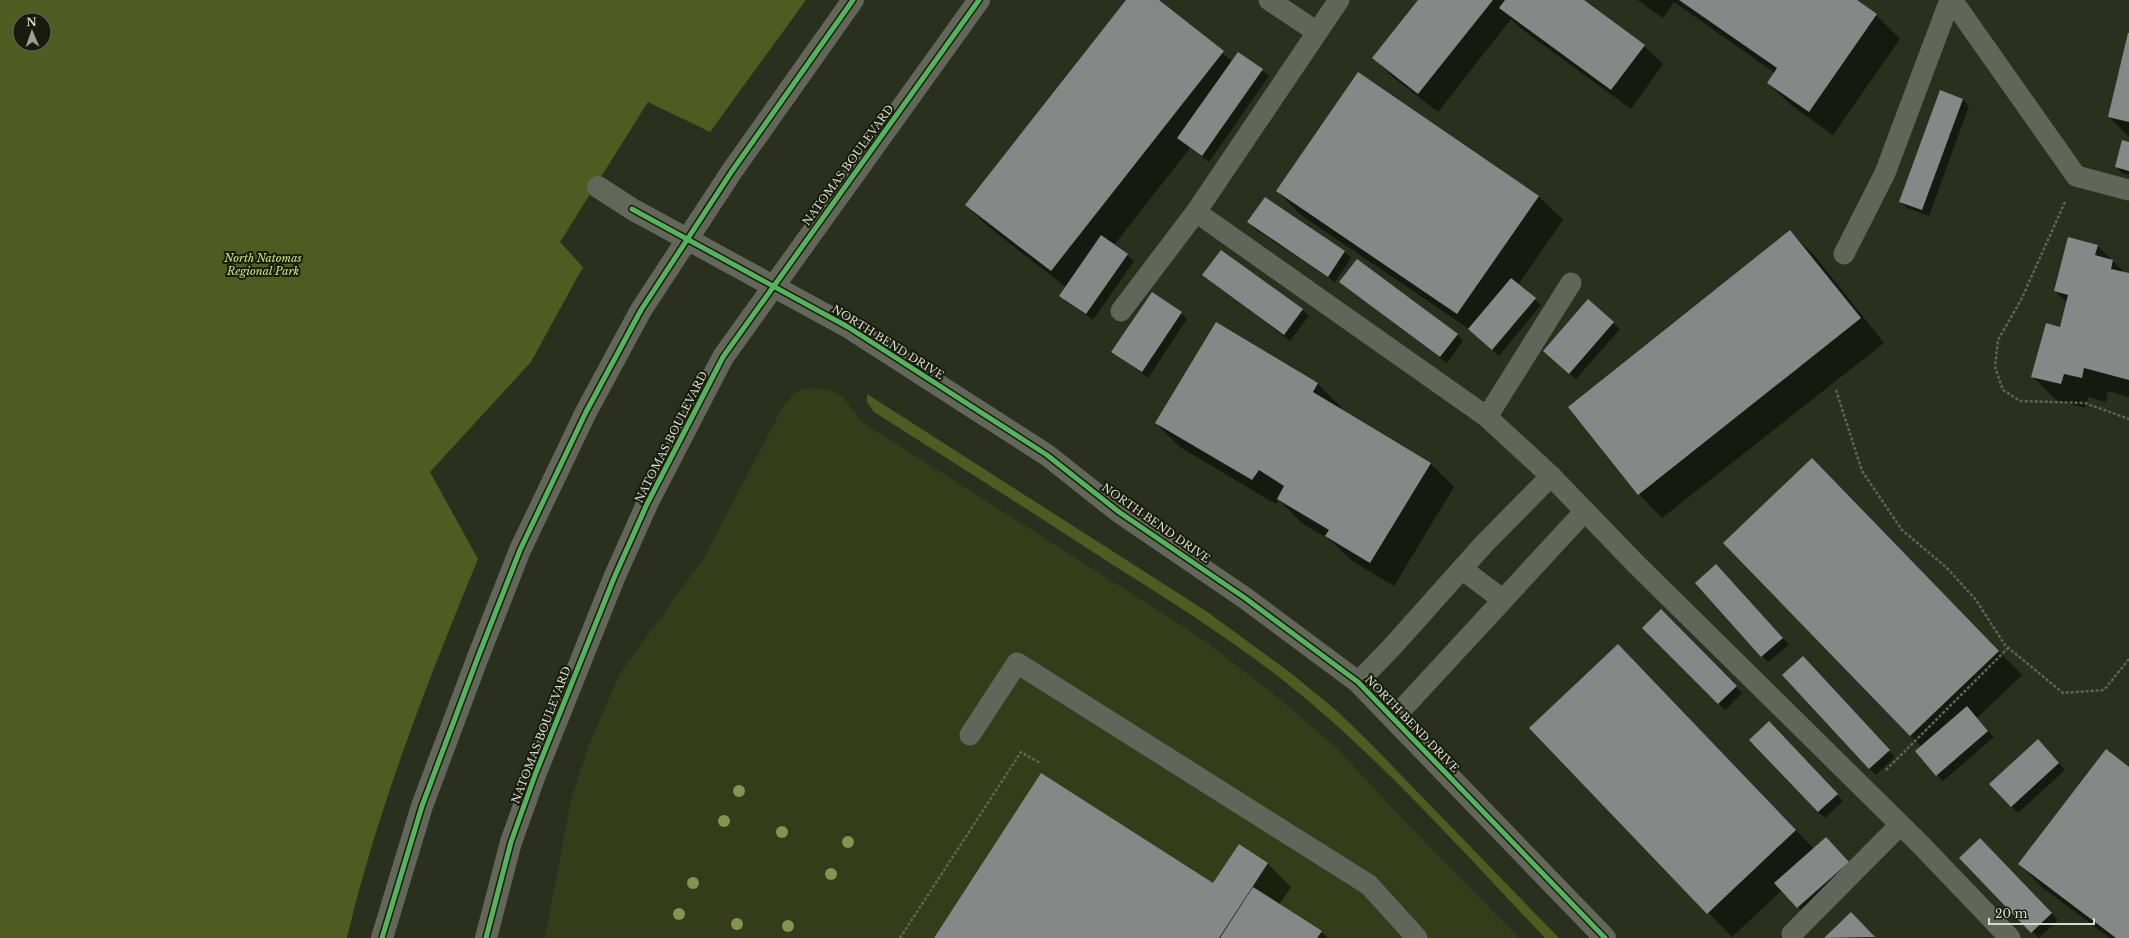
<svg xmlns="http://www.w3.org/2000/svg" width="2129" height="938" font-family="'Libre Baskerville',serif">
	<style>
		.built { fill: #343c1a }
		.green { fill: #4e5b21; fill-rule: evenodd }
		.shadow { fill: #0007 }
		.building { fill: #848988 }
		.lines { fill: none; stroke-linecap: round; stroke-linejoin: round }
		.path { stroke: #606458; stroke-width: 2.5; stroke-dasharray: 3 2; stroke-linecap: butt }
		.lane { stroke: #62665a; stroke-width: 21 }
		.secondary { stroke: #636759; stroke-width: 22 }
		.cycleway-casing { stroke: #181b0e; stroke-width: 8 }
		.cycleway { stroke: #56b35d; stroke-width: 5 }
		.tree { fill: #849551 }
		.labels { text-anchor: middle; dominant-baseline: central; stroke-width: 4; stroke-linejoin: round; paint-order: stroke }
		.street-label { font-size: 11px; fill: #d7ddcb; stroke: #181b0e }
		.park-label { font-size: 11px; font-style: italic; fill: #cde87b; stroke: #181b0e }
	</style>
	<rect width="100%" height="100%" fill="#2a2f1e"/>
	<polygon class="built" points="808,388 830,390 842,396 862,422 1201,638 1270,691 1339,750 1395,811 1519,938 545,938 571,800 589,745 619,675 705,556 781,410 795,392"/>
	<g class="green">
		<path d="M 0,0 L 806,0 L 710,132 L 648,102 L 560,242 L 583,267 L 531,362 L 430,472 L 478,559 C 427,683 378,807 347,938 L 0,938 ZM 20,20 L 44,20 L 44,44 L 20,44 Z"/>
		<path d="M 867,394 L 1206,611 L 1292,674 L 1337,711 L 1370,743 L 1559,938 L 1545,938 C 1461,850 1380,757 1284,681 C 1229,638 1169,600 1110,563 C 1032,512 953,462 874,412 L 867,402 Z"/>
	</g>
	<g class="shadow">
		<polygon points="1127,0 1157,0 1233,62 1239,53 1269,76 1209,162 1190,148 1114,245 1134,261 1093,320 1060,296 1066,287 990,228 966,205"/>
		<polygon points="1420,0 1582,0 1644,46 1663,64 1631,109 1519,27 1511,19 1438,112 1393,77 1374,58"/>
		<polygon points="1637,0 1856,0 1876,15 1900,39 1833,135 1792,106 1768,83 1775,73 1674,2 1663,18"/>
		<polygon points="2129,35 2129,137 2109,117"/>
		<polygon points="1358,73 1539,197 1563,220 1518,285 1541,305 1499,356 1469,329 1301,215 1277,191"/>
		<polygon points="1962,99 1969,106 1929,216 1907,208 1900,202"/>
		<polygon points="2129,143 2129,175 2123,174 2116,167"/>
		<polygon points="1265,198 1345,252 1351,258 1335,282 1255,229 1248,222"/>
		<polygon points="1790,232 1814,255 1884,343 1662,518 1639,494"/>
		<polygon points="2069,239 2098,246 2125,273 2129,274 2129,397 2108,391 2106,402 2088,397 2085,408 2056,400 2032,376 2061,328 2067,303 2055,291"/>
		<polygon points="1203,275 1302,310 1309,316 1290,341"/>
		<polygon points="1340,282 1457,334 1463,341 1447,363"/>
		<polygon points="1588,301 1620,329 1576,379 1551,357"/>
		<polygon points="1181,313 1187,319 1148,378 1112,351"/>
		<polygon points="1216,324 1318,384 1342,408 1340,410 1430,463 1454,487 1394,586 1351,560 1330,540 1302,523 1279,500 1276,504 1180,447 1156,423"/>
		<polygon points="1835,483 2022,675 1977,718 1994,737 1943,781 1937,775 1921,746 1910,735"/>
		<polygon points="1716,565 1789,645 1768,662 1762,656"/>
		<polygon points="1661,610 1742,693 1725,710 1643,628"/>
		<polygon points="1809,664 1895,757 1876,775 1869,768"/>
		<polygon points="1642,669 1814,849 1826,838 1861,875 1811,920 1782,890 1732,937 1530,728"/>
		<polygon points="1775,729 1843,801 1825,818 1818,812"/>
		<polygon points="2044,747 2065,770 2018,813 1991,784"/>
		<polygon points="2129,768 2129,938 2110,938 2043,888 2019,864"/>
		<polygon points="1980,839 2058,920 2039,938 1960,858"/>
		<polygon points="1267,863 1291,887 1279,905 1321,932 1328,938 936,938 1213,885"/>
		<polygon points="1851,914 1875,938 1825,938"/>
	</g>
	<g class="building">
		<polygon points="1126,0 1159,0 1224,51 1051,271 965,205"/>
		<polygon points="1418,0 1493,0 1418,94 1372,58"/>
		<polygon points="1505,0 1584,0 1645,45 1611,90 1499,8"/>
		<polygon points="1679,0 1857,0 1877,14 1809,112 1767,83 1777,68"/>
		<polygon points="2128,33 2129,33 2129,122 2108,117"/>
		<polygon points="1238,52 1263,69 1202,156 1177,138"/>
		<polygon points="1358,72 1539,196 1457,314 1276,191"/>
		<polygon points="1940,90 1963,99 1922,210 1899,202"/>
		<polygon points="2122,140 2129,142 2129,171 2115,167"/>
		<polygon points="1265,197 1345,251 1328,277 1247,222"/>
		<polygon points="1790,230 1861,318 1638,495 1568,407"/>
		<polygon points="1101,235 1128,254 1086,314 1059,296"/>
		<polygon points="2068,237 2098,245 2095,255 2113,260 2111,269 2129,273 2129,380 2084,368 2082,378 2064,374 2061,384 2031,377 2046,323 2060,327 2068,295 2054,291"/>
		<polygon points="1221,250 1303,309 1284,335 1202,275"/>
		<polygon points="1357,259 1458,334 1440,357 1339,282"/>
		<polygon points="1511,278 1536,298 1492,350 1468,329"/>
		<polygon points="1152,292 1182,312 1142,372 1111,352"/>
		<polygon points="1588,299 1614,322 1569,374 1543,351"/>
		<polygon points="1216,322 1318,383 1313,392 1431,463 1370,563 1325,536 1329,530 1277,499 1284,486 1259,470 1252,480 1155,423"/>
		<polygon points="1812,458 1999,651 1910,736 1723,543"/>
		<polygon points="1716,564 1783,638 1761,657 1695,583"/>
		<polygon points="1661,609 1737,686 1718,704 1642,628"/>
		<polygon points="1618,644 1796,830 1707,914 1529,728"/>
		<polygon points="1803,656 1890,750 1869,769 1782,675"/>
		<polygon points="1967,706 1988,731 1936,776 1915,751"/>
		<polygon points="1769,721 1838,794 1818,812 1749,740"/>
		<polygon points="2038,739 2059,763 2011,807 1989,784"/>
		<polygon points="2106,749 2129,767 2129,938 2116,938 2018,864"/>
		<polygon points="1041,773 1213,883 1239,844 1268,863 1219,938 934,938"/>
		<polygon points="1826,837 1849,862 1797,908 1774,883"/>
		<polygon points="1980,838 2052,913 2031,933 1959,858"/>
		<polygon points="1253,887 1322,931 1317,938 1220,938"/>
		<polygon points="1851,912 1875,937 1824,938"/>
	</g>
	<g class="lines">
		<g class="path">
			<polyline points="2065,202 2021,300 1998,340 1995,367 2003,390 2020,401 2085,403 2129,419"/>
			<polyline points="1836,390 1862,471 1902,530 1947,568 1976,600 2005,645 2063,693 2104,690 2129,659"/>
			<polyline points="1886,770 2009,647"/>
			<polyline points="900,938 1021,752 1040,763"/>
		</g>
		<g class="lane">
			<polyline points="1269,0 1317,32"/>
			<polyline points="1339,0 1196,212 1487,417 1551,476 1636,564 1920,844 2010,938"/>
			<polyline points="1952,0 2076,176 2129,190"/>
			<polyline points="1844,254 1885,173 1950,0"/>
			<polyline points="1121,311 1196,212"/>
			<polyline points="1487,417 1571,283"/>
			<polyline points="1462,569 1503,600"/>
			<polyline points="1358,682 1392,647 1484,544 1551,476"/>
			<polyline points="1393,719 1585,511"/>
			<polyline points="970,735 1017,663 1369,885 1417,938"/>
			<polyline points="1792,934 1900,825"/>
		</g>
		<g class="secondary">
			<polyline points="598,187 632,209 848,327 1047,455 1119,512 1245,598 1358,682 1605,938"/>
			<polyline points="382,938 422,806 478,657 520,550 586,412 641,310 732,171 853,0"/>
			<polyline points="486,938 511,842 535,775 614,578 647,504 723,357 979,0"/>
		</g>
		<defs>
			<g id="cycleway">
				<polyline points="632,209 848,327 1047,455 1119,512 1245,598 1358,682 1605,938"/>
				<polyline points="382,938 422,806 478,657 520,550 586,412 641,310 732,171 853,0"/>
				<polyline points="486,938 511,842 535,775 614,578 647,504 723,357 979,0"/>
			</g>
		</defs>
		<use href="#cycleway" class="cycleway-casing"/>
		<use href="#cycleway" class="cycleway"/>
	</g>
	<g class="tree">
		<circle cx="739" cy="791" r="6"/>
		<circle cx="724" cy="821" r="6"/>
		<circle cx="782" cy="832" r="6"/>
		<circle cx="848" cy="842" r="6"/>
		<circle cx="831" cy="874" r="6"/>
		<circle cx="693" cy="883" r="6"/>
		<circle cx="679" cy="914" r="6"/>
		<circle cx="737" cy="924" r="6"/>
		<circle cx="788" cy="926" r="6"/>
	</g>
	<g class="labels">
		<g class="street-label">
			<text transform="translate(848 165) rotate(-54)">NATOMAS BOULEVARD</text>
			<text transform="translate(888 342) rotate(32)">NORTH BEND DRIVE</text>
			<text transform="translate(671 437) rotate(-63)">NATOMAS BOULEVARD</text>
			<text transform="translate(1156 523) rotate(35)">NORTH BEND DRIVE</text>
			<text transform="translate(1412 724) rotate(46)">NORTH BEND DRIVE</text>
			<text transform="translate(541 735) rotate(-69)">NATOMAS BOULEVARD</text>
		</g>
		<g class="park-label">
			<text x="263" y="258">North Natomas<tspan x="263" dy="13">Regional Park</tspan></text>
		</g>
	</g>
	<g transform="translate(32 32) rotate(358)"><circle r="19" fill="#181b0e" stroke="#64695a"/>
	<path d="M0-3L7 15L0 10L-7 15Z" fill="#9aa08e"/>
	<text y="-6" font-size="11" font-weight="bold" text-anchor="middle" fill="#d7ddcb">N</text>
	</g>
	<path d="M1989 918v6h105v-6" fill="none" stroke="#d7ddcb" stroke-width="2"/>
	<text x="1995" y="918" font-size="12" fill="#d7ddcb" stroke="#181b0e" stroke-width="3" paint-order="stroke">20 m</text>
</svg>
